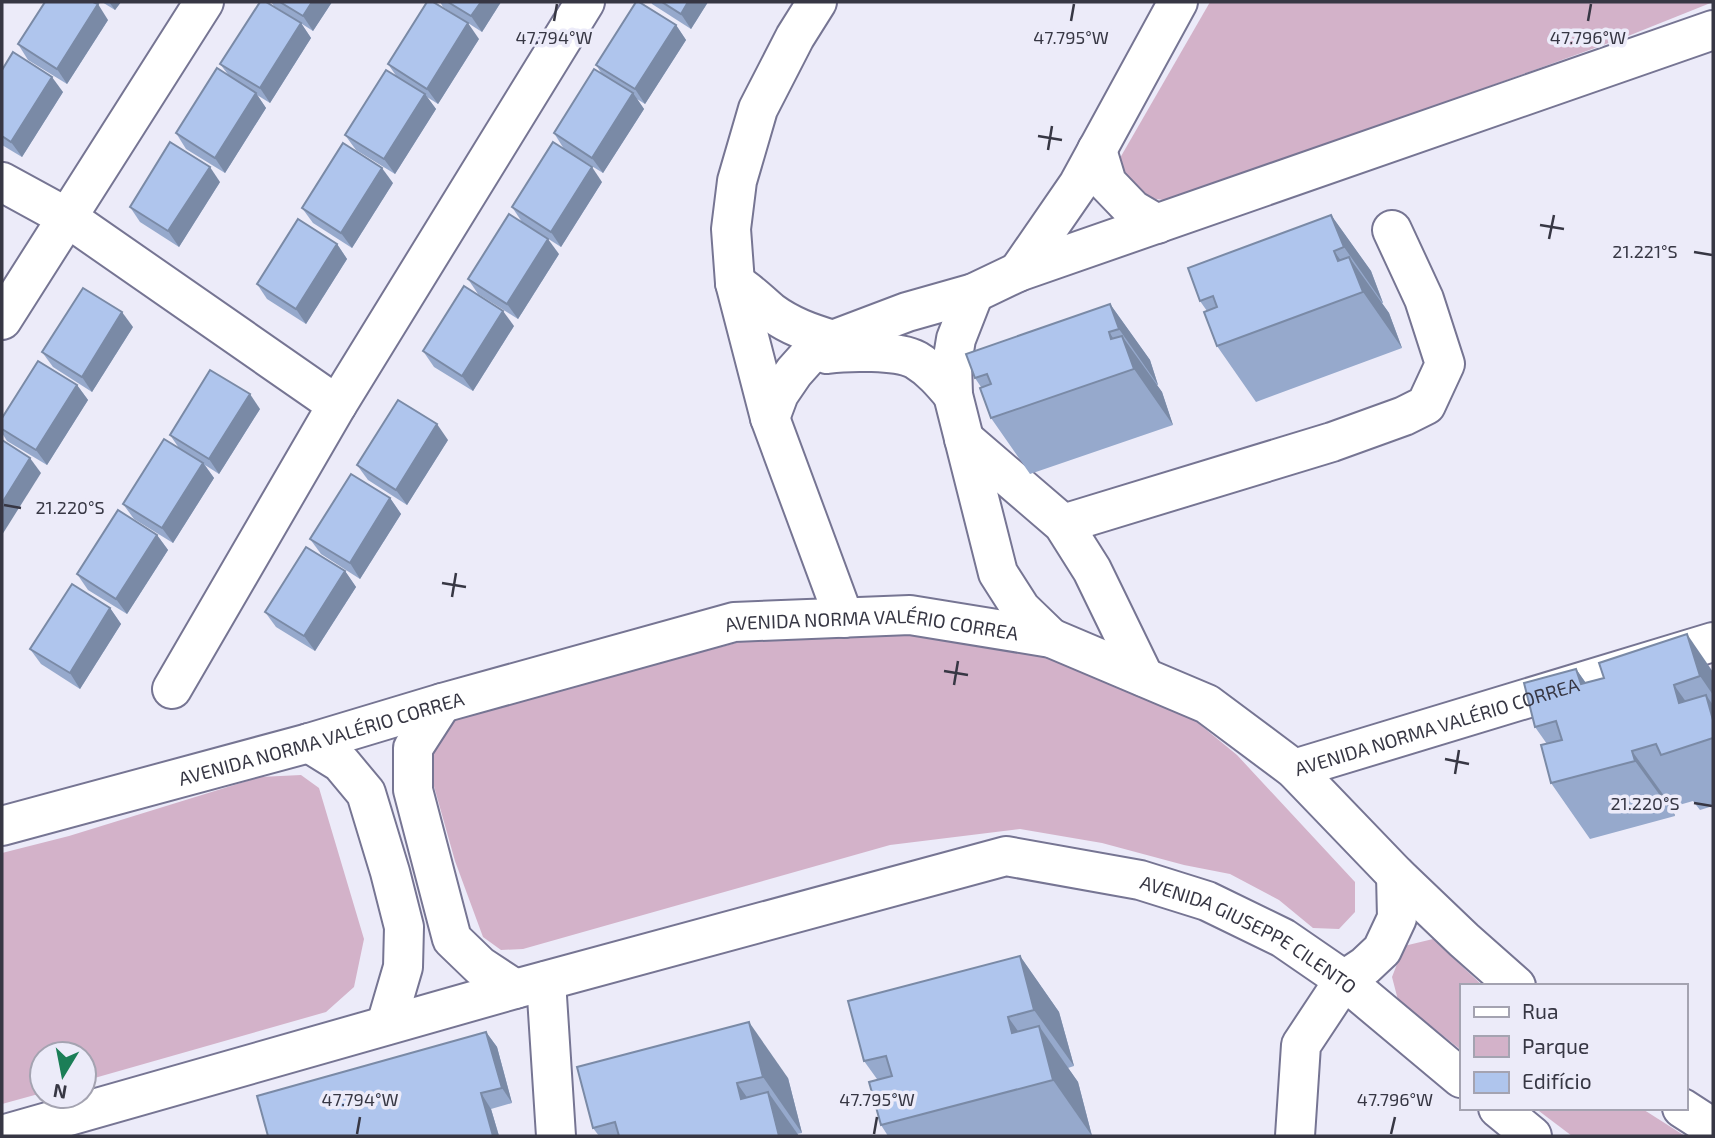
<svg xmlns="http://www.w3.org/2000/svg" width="1715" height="1138" font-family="'Exo 2',sans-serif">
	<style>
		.green { fill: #d3b2c9 }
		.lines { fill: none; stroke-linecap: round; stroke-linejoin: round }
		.minor-casing { stroke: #767593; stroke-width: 42 }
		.minor { stroke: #fff; stroke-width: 38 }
		.wall { fill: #96a9cc }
		.shaded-wall { fill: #7a8aa6 }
		.building { fill: #afc5ed; stroke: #7a8aa6; stroke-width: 2 }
		.ticks { fill: none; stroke: #373744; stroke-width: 2.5 }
		.labels { text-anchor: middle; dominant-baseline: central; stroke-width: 7; stroke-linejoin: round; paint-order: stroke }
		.street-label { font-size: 19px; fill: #373744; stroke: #ecebf9 }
		.ticks-label { font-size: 18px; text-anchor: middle; fill: #373744; stroke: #ecebf9; stroke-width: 7; stroke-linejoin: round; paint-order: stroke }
	</style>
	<rect width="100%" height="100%" fill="#ecebf9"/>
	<g class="green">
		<path d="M 1210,2 L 1713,2 L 1628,36 L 1173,201 C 1139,198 1127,193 1120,158 Z"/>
		<polygon points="938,632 1028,649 1192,718 1237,755 1355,882 1355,912 1339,929 1313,928 1279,900 1230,874 1184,865 1102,843 1020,829 890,845 523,949 501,950 483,937 455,861 426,758 456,715 744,641 843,633"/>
		<polygon points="301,775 319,788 364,939 354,987 326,1012 84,1081 84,1054 42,1054 42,1093 2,1104 2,853 69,836 260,777"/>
		<polygon points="1433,939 1483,986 1461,986 1461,1050 1398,1000 1392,977 1404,946"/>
		<polygon points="1535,1108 1641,1108 1685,1136 1572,1136"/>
	</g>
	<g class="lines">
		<defs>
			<g id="minor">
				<polyline points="817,2 795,37 758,109 737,181 731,229 735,283 770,418 844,618"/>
				<polyline points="1097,150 1107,183 1133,210 1157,224"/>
				<polyline points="2,182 68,218 337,405"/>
				<polyline points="1018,272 1078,185 1178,2"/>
				<path d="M 735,283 C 749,291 759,302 771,312 C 790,326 810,333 833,340"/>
				<polyline points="974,293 956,339 952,363 953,395 998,573 1021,609 1051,638"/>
				<polyline points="2,320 204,2"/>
				<path d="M 827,354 C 847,351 898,350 916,360 C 931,369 942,382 953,395"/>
				<polyline points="770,418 779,394 794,372 811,353 833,340 907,312 974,293 1018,272 1713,30"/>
				<polyline points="964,439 1063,524 1092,570 1144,677"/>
				<polyline points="1063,524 1332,442 1404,416 1426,405 1445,364 1424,299 1392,230"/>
				<polyline points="172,689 337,405 585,2"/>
				<polyline points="442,703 413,748 413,790 452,939 480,966 515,989"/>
				<polyline points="309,743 341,763 366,793 390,872 404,927 403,967 386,1025"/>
				<path id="s1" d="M 1294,769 L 1713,642"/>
				<path id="s2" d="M 2,826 L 309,743 L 442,703 L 734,622 L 910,615 L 1051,638 L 1207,704 L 1294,769 L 1396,875 L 1464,940 L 1516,986"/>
				<polyline points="546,981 556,1136"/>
				<polyline points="1498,1108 1532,1136"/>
				<polyline points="1682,1108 1713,1128"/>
				<path id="s3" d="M 2,1135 L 515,989 L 1006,856 L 1140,880 L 1207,901 L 1283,938 L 1344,980 L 1461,1078"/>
				<polyline points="1295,1136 1301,1045 1344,980 1365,966 1382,950 1397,918 1396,875"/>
			</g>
		</defs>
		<use href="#minor" class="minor-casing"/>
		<use href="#minor" class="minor"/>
	</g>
	<g class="wall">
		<polygon points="102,2 121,2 115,10"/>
		<polygon points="271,2 332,2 313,31 274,6"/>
		<polygon points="440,2 501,2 482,32 443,7"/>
		<polygon points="651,2 708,2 691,29 652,4"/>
		<polygon points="108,20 67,84 28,60 18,44"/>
		<polygon points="301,23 311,38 270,103 257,95 266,108 225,173 186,149 176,133 230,77 220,64"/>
		<polygon points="676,25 686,40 645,104 637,99 644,109 603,173 564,149 554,133 602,74 596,65"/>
		<polygon points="479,39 438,104 427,97 436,109 395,174 356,150 345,135 397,77 388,64"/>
		<polygon points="2,70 63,92 22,157 2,145"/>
		<polygon points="220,182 179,247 140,222 130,207"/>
		<polygon points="602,182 561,247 522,222 512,207"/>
		<polygon points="393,183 352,248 313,223 302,208"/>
		<polygon points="1331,215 1371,271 1383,303 1382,303 1389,313 1402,348 1256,402 1217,346 1207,311 1200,301"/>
		<polygon points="337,244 347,259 306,324 267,299 257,284"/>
		<polygon points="559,254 518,319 478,294 468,279"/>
		<polygon points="1110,304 1150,360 1158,385 1157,385 1162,392 1173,425 1030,474 991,418 981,387 975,378"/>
		<polygon points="514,326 473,391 434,367 423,351"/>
		<polygon points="133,327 92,392 53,367 42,352"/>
		<polygon points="77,385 88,400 47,465 7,441 2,433 2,418"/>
		<polygon points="260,409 219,474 205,465 214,478 173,543 134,519 123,504 179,448 170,435"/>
		<polygon points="448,440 407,505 368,480 357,465"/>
		<polygon points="390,498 401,514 360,579 321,554 310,539"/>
		<polygon points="157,535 168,550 127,614 88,590 77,574"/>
		<polygon points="345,571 356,587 315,651 276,627 265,612"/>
		<polygon points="110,608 121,624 80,689 41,664 30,649"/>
		<polygon points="1576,669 1586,683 1713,672 1713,806 1700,810 1693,801 1672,807 1675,816 1590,839 1551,783 1547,744 1535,727"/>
		<polygon points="1020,956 1059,1012 1074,1066 1068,1068 1078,1082 1092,1136 888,1136 881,1125 877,1079 864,1061"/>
		<polygon points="486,1032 497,1047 512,1103 491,1109 499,1136 268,1136"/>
		<polygon points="577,1067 788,1078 802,1133 797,1134 799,1136 599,1136 593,1128"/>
	</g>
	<g class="shaded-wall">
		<polygon points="109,2 121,2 115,10"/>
		<polygon points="312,2 332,2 313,31 303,16"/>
		<polygon points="481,2 501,2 482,32 471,16"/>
		<polygon points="688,2 708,2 691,29 681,14"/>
		<polygon points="98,4 108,20 67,84 57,69"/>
		<polygon points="301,23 311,38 270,103 260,88"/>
		<polygon points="468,23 479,39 438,104 427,89"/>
		<polygon points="676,25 686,40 645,104 635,89"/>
		<polygon points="52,77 63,92 22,157 11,142"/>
		<polygon points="256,93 266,108 225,173 215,158"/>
		<polygon points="633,93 644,109 603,173 592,158"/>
		<polygon points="425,94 436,109 395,174 384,159"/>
		<polygon points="210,167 220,182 179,247 168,231"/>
		<polygon points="592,167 602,182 561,247 551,232"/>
		<polygon points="382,168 393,183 352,248 341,233"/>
		<polygon points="1331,215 1371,271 1383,303 1344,247"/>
		<polygon points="548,239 559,254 518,319 507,304"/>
		<polygon points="337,244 347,259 306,324 296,309"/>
		<polygon points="1334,251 1362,290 1349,257 1389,313 1402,348 1363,292 1338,261"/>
		<polygon points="1110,304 1150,360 1158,385 1119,329"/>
		<polygon points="503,311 514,326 473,391 462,376"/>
		<polygon points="122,312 133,327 92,392 82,377"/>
		<polygon points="1109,332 1133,368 1122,336 1162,392 1173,425 1134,369 1111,339"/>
		<polygon points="77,385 88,400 47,465 36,450"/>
		<polygon points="250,394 260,409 219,474 209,459"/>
		<polygon points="437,424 448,440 407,505 396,490"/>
		<polygon points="30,458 41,473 2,535 2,503"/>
		<polygon points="203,463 214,478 173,543 162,528"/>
		<polygon points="390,498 401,514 360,579 350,563"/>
		<polygon points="157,535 168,550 127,614 116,599"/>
		<polygon points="345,571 356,587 315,651 304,636"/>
		<polygon points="110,608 121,624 80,689 70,673"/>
		<polygon points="1687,634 1713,672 1713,695 1700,676"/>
		<polygon points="1576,669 1615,725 1581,684"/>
		<polygon points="1674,685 1712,738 1679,703"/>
		<polygon points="1706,695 1713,705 1713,720"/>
		<polygon points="1632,751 1672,807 1675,816 1635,761"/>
		<polygon points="1020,956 1059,1012 1074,1066 1034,1010"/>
		<polygon points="1008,1017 1048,1073 1012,1033"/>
		<polygon points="749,1022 788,1078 802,1133 763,1077"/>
		<polygon points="1039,1026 1078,1082 1092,1136 1053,1080"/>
		<polygon points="486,1032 497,1047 512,1103 502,1088"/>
		<polygon points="737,1083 774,1136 741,1099"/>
		<polygon points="768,1092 799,1136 779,1136"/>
		<polygon points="481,1093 491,1109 499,1136 493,1136"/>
	</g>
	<g class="building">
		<polygon points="45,2 93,2 98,4 57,69 18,44"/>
		<polygon points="260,2 266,2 301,23 260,88 220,64"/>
		<polygon points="280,2 312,2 303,16"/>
		<polygon points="427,2 433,2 468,23 427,89 388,64"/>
		<polygon points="448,2 481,2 471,16"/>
		<polygon points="636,2 639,2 676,25 635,89 596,65"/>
		<polygon points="662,2 688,2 681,14"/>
		<polygon points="13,52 52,77 11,142 2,136 2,70"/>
		<polygon points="217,68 256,93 215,158 176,133"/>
		<polygon points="594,69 633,93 592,158 554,133"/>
		<polygon points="386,70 425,94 384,159 345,135"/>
		<polygon points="170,142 210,167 168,231 130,207"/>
		<polygon points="553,142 592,167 551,232 512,207"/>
		<polygon points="343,143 382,168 341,233 302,208"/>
		<polygon points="509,214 548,239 507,304 468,279"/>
		<polygon points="1331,215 1344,247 1334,251 1338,261 1349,257 1363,292 1217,346 1204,312 1217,307 1213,296 1200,301 1188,268"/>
		<polygon points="298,219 337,244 296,309 257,284"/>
		<polygon points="464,286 503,311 462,376 423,351"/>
		<polygon points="83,288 122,312 82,377 42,352"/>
		<polygon points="1110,304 1119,329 1109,332 1111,339 1122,336 1134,369 991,418 980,388 991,384 987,374 975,378 966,354"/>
		<polygon points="38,361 77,385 36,450 2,429 2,418"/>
		<polygon points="210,370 250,394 209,459 170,435"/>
		<polygon points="398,400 437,424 396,490 357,465"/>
		<polygon points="164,439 203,463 162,528 123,504"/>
		<polygon points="2,440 30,458 2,503"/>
		<polygon points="351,474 390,498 350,563 310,539"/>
		<polygon points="118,510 157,535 116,599 77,574"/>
		<polygon points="306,547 345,571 304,636 265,612"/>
		<polygon points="72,584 110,608 70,673 30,649"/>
		<polygon points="1687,634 1700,676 1674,685 1679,703 1706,695 1713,720 1713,738 1661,755 1656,744 1632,751 1635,761 1551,783 1541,745 1562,740 1556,721 1535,727 1524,683 1576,669 1581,684 1604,678 1599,663"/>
		<polygon points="1020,956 1034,1010 1008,1017 1012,1033 1039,1026 1053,1080 881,1125 869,1082 892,1076 886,1056 864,1061 848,1001"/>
		<polygon points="749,1022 763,1077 737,1083 741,1099 768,1092 779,1136 619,1136 615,1122 593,1128 577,1067"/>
		<polygon points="486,1032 502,1088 481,1093 493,1136 268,1136 257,1096"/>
	</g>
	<path class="ticks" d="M 554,21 L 557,4M 1071,21 L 1074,4M 1588,21 L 1591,4M 1038,136 L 1062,140M 1048,150 L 1052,126M 1540,225 L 1564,229M 1549,239 L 1554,215M 1694,252 L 1712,255M 4,505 L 21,508M 442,583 L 466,587M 452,597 L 456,573M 944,671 L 968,675M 954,685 L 958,661M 1445,759 L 1469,764M 1455,774 L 1459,750M 1694,803 L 1712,806M 357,1134 L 360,1117M 874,1134 L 877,1117M 1391,1134 L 1395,1117"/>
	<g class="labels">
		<g class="street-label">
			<text stroke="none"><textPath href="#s2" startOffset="898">AVENIDA NORMA VALÉRIO CORREA</textPath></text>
			<text stroke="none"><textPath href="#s1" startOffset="149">AVENIDA NORMA VALÉRIO CORREA</textPath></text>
			<text stroke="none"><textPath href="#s2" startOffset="331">AVENIDA NORMA VALÉRIO CORREA</textPath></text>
			<text stroke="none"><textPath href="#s3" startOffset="1300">AVENIDA GIUSEPPE CILENTO</textPath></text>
		</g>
	</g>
	<g class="ticks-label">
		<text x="554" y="44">47.794°W</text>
		<text x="1071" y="44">47.795°W</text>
		<text x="1588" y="44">47.796°W</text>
		<text x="1645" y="258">21.221°S</text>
		<text x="70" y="514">21.220°S</text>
		<text x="1645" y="810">21.220°S</text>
		<text x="360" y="1106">47.794°W</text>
		<text x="877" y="1106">47.795°W</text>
		<text x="1395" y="1106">47.796°W</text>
	</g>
	<rect width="1715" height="1138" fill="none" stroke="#373744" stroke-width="7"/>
	<rect x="1460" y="984" width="228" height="126" fill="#ecebf9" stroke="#a4a3b1" stroke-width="2"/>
	<rect x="1474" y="1007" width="35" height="10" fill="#ffffff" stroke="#a4a3b1" stroke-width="2"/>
	<text x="1522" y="1019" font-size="21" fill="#373744">Rua</text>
	<rect x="1474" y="1036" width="35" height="21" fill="#d3b2c9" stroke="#a4a3b1" stroke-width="2"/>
	<text x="1522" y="1054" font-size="21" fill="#373744">Parque</text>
	<rect x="1474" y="1072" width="35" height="21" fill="#afc5ed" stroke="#a4a3b1" stroke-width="2"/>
	<text x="1522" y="1089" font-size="21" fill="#373744">Edifício</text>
	<g transform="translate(63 1075) rotate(190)"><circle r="33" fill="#ecebf9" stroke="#a4a3b1" stroke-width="2"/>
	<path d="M0-5L12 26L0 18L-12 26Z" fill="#1b7e57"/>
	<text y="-10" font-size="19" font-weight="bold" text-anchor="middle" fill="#373744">N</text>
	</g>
</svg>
